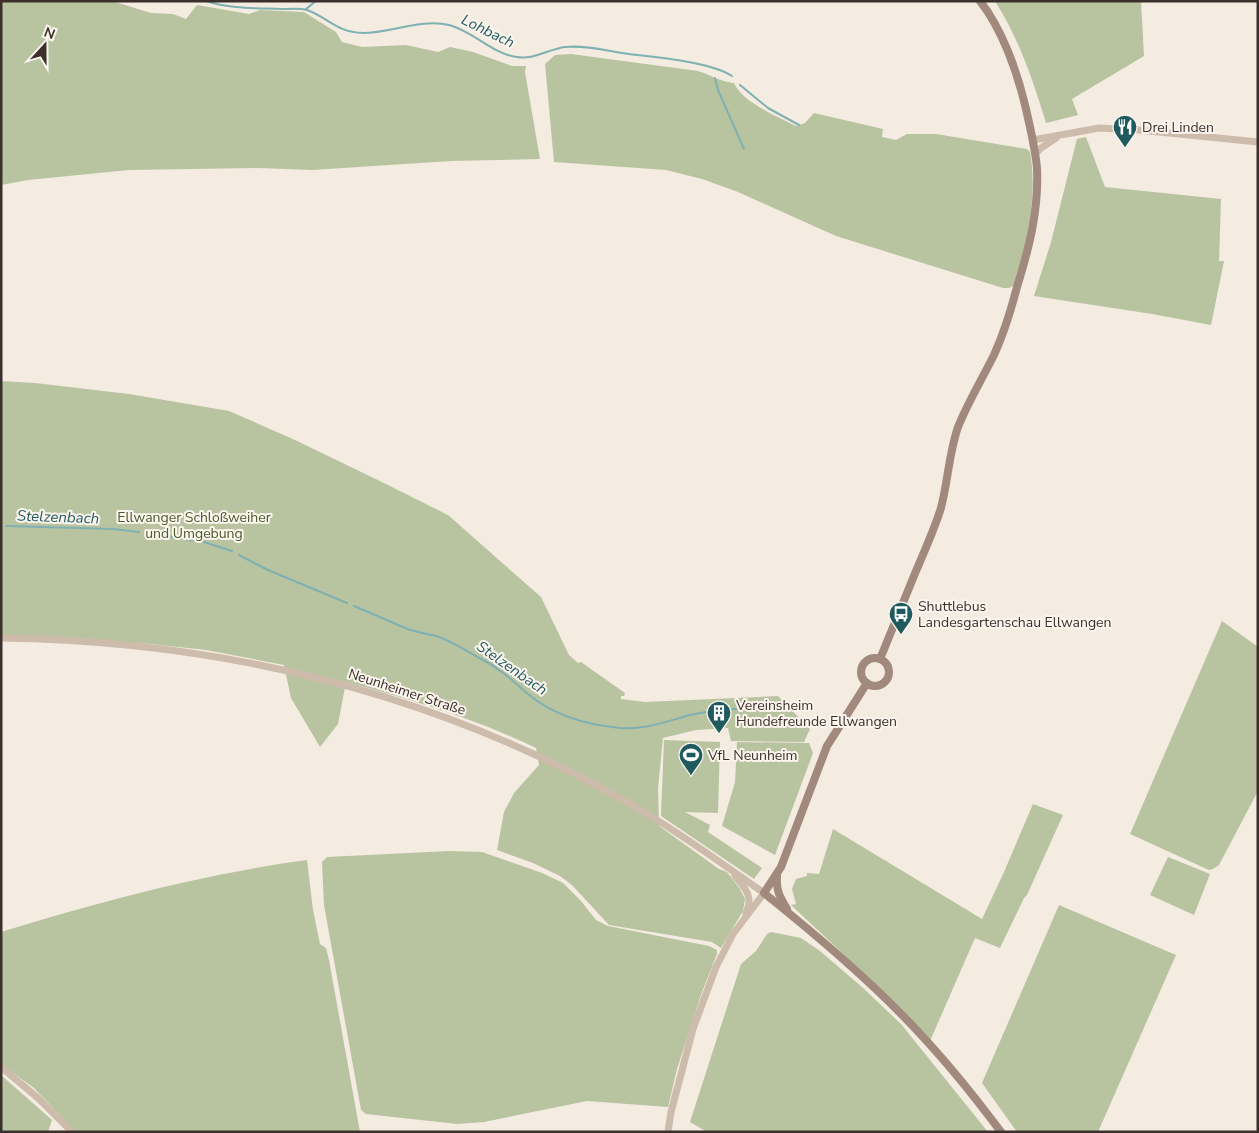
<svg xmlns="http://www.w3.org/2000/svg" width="1259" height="1133" font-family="'Nunito Sans',sans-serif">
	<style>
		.green { fill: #b8c4a0 }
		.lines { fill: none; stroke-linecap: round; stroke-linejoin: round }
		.stream { stroke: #7fb0b2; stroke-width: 2 }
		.tertiary { stroke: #cdbbac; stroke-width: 7 }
		.secondary { stroke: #a18a7d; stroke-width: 8 }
		.labels { text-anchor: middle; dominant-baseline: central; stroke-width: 4; stroke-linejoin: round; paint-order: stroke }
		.poi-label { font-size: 14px; fill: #3b302b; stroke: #fbf5ee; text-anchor: start }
		.park-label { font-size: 14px; fill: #4a5a2e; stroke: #fbf5ee }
		.street-label { font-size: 14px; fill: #3b302b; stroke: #fbf5ee }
		.water-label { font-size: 15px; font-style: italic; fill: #1f5a5e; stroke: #fbf5ee }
	</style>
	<rect width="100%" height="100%" fill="#f4ebe1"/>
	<g class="green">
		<polygon points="1,1 112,1 151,13 173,14 186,19 197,5 249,14 260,10 304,12 336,32 342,42 362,47 406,45 438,52 450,47 473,52 512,66 526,66 525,72 540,159 451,161 312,170 258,168 129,170 28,180 1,185"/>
		<path d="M 995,1 L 1141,1 L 1144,56 L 1072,99 L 1078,115 L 1046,123 C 1033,80 1019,39 995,1 Z"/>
		<path d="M 571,54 L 698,71 C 711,75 721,82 734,83 C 743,103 777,116 796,126 L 805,123 L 814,113 L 883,129 L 882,137 L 896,140 L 907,134 L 936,134 L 1027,149 L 1030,152 C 1038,197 1027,241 1015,285 L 1009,288 L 1003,288 L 836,236 L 738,192 L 702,179 L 666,170 L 554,162 L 545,64 L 555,55 Z"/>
		<polygon points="1086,137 1105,187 1221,199 1219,261 1224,261 1211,325 1152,314 1034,296 1051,242 1077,139"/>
		<path d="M 1,381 L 35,383 L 129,394 L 229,411 L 295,440 L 386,484 L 448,515 L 541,597 L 569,655 L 578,663 L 581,662 L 625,693 L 624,696 L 621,696 L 621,699 L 645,702 L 778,696 L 810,729 L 804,742 L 731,741 L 728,728 L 696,730 L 663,738 L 658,788 L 659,826 L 719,869 L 727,872 L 740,889 L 745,899 L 743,911 L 721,948 L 712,942 L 609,925 L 572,885 L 560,876 L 533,863 L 497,850 L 504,812 L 514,793 L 539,765 L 536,748 C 476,719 410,699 346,682 L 338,724 L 320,747 L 291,698 L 284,665 L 206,650 L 141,643 L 143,646 L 1,638 Z"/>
		<polygon points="1222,621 1258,647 1258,791 1219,865 1213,869 1209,870 1130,834"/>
		<polygon points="664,740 720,742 718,813 685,812 710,825 708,832 762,868 754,879 661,816"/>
		<polygon points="737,742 809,743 813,753 775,855 722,826 735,782"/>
		<polygon points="1033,804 1063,815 1027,895 1024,898 1000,948 975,938 930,1041 840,951 791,905 796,904 792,889 796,879 807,876 807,873 819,874 833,829 982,919 1004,872"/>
		<polygon points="449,851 482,852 542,873 563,883 581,901 596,920 608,926 709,946 717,950 717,954 702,992 677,1069 668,1107 587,1101 484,1122 457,1124 366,1114 361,1110 324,905 322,862 327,857"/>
		<polygon points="1168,857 1210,874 1194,915 1150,895"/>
		<path d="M 307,860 L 313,910 L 320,944 L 326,948 L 329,960 L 360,1132 L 76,1132 L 34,1088 L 1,1064 L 1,932 C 101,901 203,874 307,860 Z"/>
		<polygon points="1059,905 1176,955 1098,1132 1017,1132 982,1083"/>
		<polygon points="771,932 801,938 820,951 862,987 901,1024 988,1132 707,1132 690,1122 741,964 756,951 767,934"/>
		<polygon points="1,1075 52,1120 48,1132 1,1132"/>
	</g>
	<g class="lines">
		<g class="stream">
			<path d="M 206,1 C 230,9 256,8 281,9 C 289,9 300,8 307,10 C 329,18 336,32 363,33 C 390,33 423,18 449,25 C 473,31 492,54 517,57 C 534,60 549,49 565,47 C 586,45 608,51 629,54 C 655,57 712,62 732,76"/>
			<polyline points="306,9 316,1"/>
			<polyline points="715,78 718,90 744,149"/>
			<polyline points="740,85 768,108 799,125"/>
			<polyline points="6,526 113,529 139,532"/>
			<polyline points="1,527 2,527"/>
			<polyline points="147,533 204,542 232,551"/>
			<polyline points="239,555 268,570 347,603"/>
			<path d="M 354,606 C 371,613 386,620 403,627 C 413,632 425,633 436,636 C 452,641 468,652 483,660 C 502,670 513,681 528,694 C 553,715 588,725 620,728 C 642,730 662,723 683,717 C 695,713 708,712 720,710"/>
			<polyline points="727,710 736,709"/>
		</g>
		<g class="tertiary">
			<polyline points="1033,140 1099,128 1139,130 1258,142"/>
			<polyline points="1035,154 1041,148 1056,138"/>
			<path d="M 1,638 C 221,641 427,690 620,798 C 670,826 717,860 764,893 L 733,934 L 716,967 L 693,1029 L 671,1112 L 668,1132"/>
			<path d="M 735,876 C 745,888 754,897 746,913"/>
			<polyline points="1,1067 38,1098 72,1132"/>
		</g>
		<g class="secondary">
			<circle cx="875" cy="672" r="14"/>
			<path d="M 880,659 C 892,630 904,600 916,571 C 925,550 934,530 941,508 C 948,481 949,453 958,427 C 968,402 982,379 994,355 C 1004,333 1011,310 1017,287 C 1029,248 1039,210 1037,168 C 1035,147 1030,126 1025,105 C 1017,71 1002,29 980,1"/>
			<path d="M 867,683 L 827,746 L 781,867 L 764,893 C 814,933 863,974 907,1020 C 941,1055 972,1093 1001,1132"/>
			<path d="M 777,876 C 776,891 780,897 787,909"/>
		</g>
	</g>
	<defs>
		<symbol id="restaurant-pin" viewBox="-11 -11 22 30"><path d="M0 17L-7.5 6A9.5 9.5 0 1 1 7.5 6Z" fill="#1f5a5e" stroke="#fbf5ee"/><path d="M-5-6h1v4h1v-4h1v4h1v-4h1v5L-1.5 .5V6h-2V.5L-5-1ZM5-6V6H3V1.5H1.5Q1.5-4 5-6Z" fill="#fff"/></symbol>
		<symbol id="bus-pin" viewBox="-11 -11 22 30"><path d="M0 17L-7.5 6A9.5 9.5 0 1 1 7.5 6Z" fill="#1f5a5e" stroke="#fbf5ee"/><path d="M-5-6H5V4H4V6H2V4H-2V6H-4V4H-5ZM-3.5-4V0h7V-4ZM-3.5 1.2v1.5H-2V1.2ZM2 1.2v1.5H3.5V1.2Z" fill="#fff"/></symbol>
		<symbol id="building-pin" viewBox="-11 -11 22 30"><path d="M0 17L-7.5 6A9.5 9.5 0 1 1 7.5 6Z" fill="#1f5a5e" stroke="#fbf5ee"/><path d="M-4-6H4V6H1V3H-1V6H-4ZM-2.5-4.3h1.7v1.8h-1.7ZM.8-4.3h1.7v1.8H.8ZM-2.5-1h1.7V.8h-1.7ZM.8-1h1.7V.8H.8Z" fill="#fff"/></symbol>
		<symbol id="stadium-pin" viewBox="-11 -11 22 30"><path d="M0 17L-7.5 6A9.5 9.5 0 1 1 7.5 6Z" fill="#1f5a5e" stroke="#fbf5ee"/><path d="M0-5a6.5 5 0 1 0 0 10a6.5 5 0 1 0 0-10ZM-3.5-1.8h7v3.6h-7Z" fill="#fff"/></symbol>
	</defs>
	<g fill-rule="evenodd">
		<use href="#restaurant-pin" x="1111" y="113" width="28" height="38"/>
		<use href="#bus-pin" x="887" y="600" width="28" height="38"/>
		<use href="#building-pin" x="705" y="699" width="28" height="38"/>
		<use href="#stadium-pin" x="677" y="741" width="28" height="38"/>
	</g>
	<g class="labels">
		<g class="poi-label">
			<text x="1142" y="127">Drei Linden</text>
			<text x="918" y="606">Shuttlebus<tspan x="918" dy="16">Landesgartenschau Ellwangen</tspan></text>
			<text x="736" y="705">Vereinsheim<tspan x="736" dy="16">Hundefreunde Ellwangen</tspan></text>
			<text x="708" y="755">VfL Neunheim</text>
		</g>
		<g class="park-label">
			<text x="194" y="517">Ellwanger Schloßweiher<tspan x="194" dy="16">und Umgebung</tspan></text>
		</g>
		<g class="street-label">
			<text transform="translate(407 692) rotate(18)">Neunheimer Straße</text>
		</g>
		<g class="water-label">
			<text transform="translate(488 31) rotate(26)">Lohbach</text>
			<text transform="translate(58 517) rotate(2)">Stelzenbach</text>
			<text transform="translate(512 668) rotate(35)">Stelzenbach</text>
		</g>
	</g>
	<rect width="1259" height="1133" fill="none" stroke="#3b302b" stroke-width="5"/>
	<g transform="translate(45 45) rotate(21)" stroke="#fbf5ee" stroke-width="4" paint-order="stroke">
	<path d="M0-4L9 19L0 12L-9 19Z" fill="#3b302b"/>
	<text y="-8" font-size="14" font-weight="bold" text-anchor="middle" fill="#3b302b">N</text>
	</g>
</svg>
